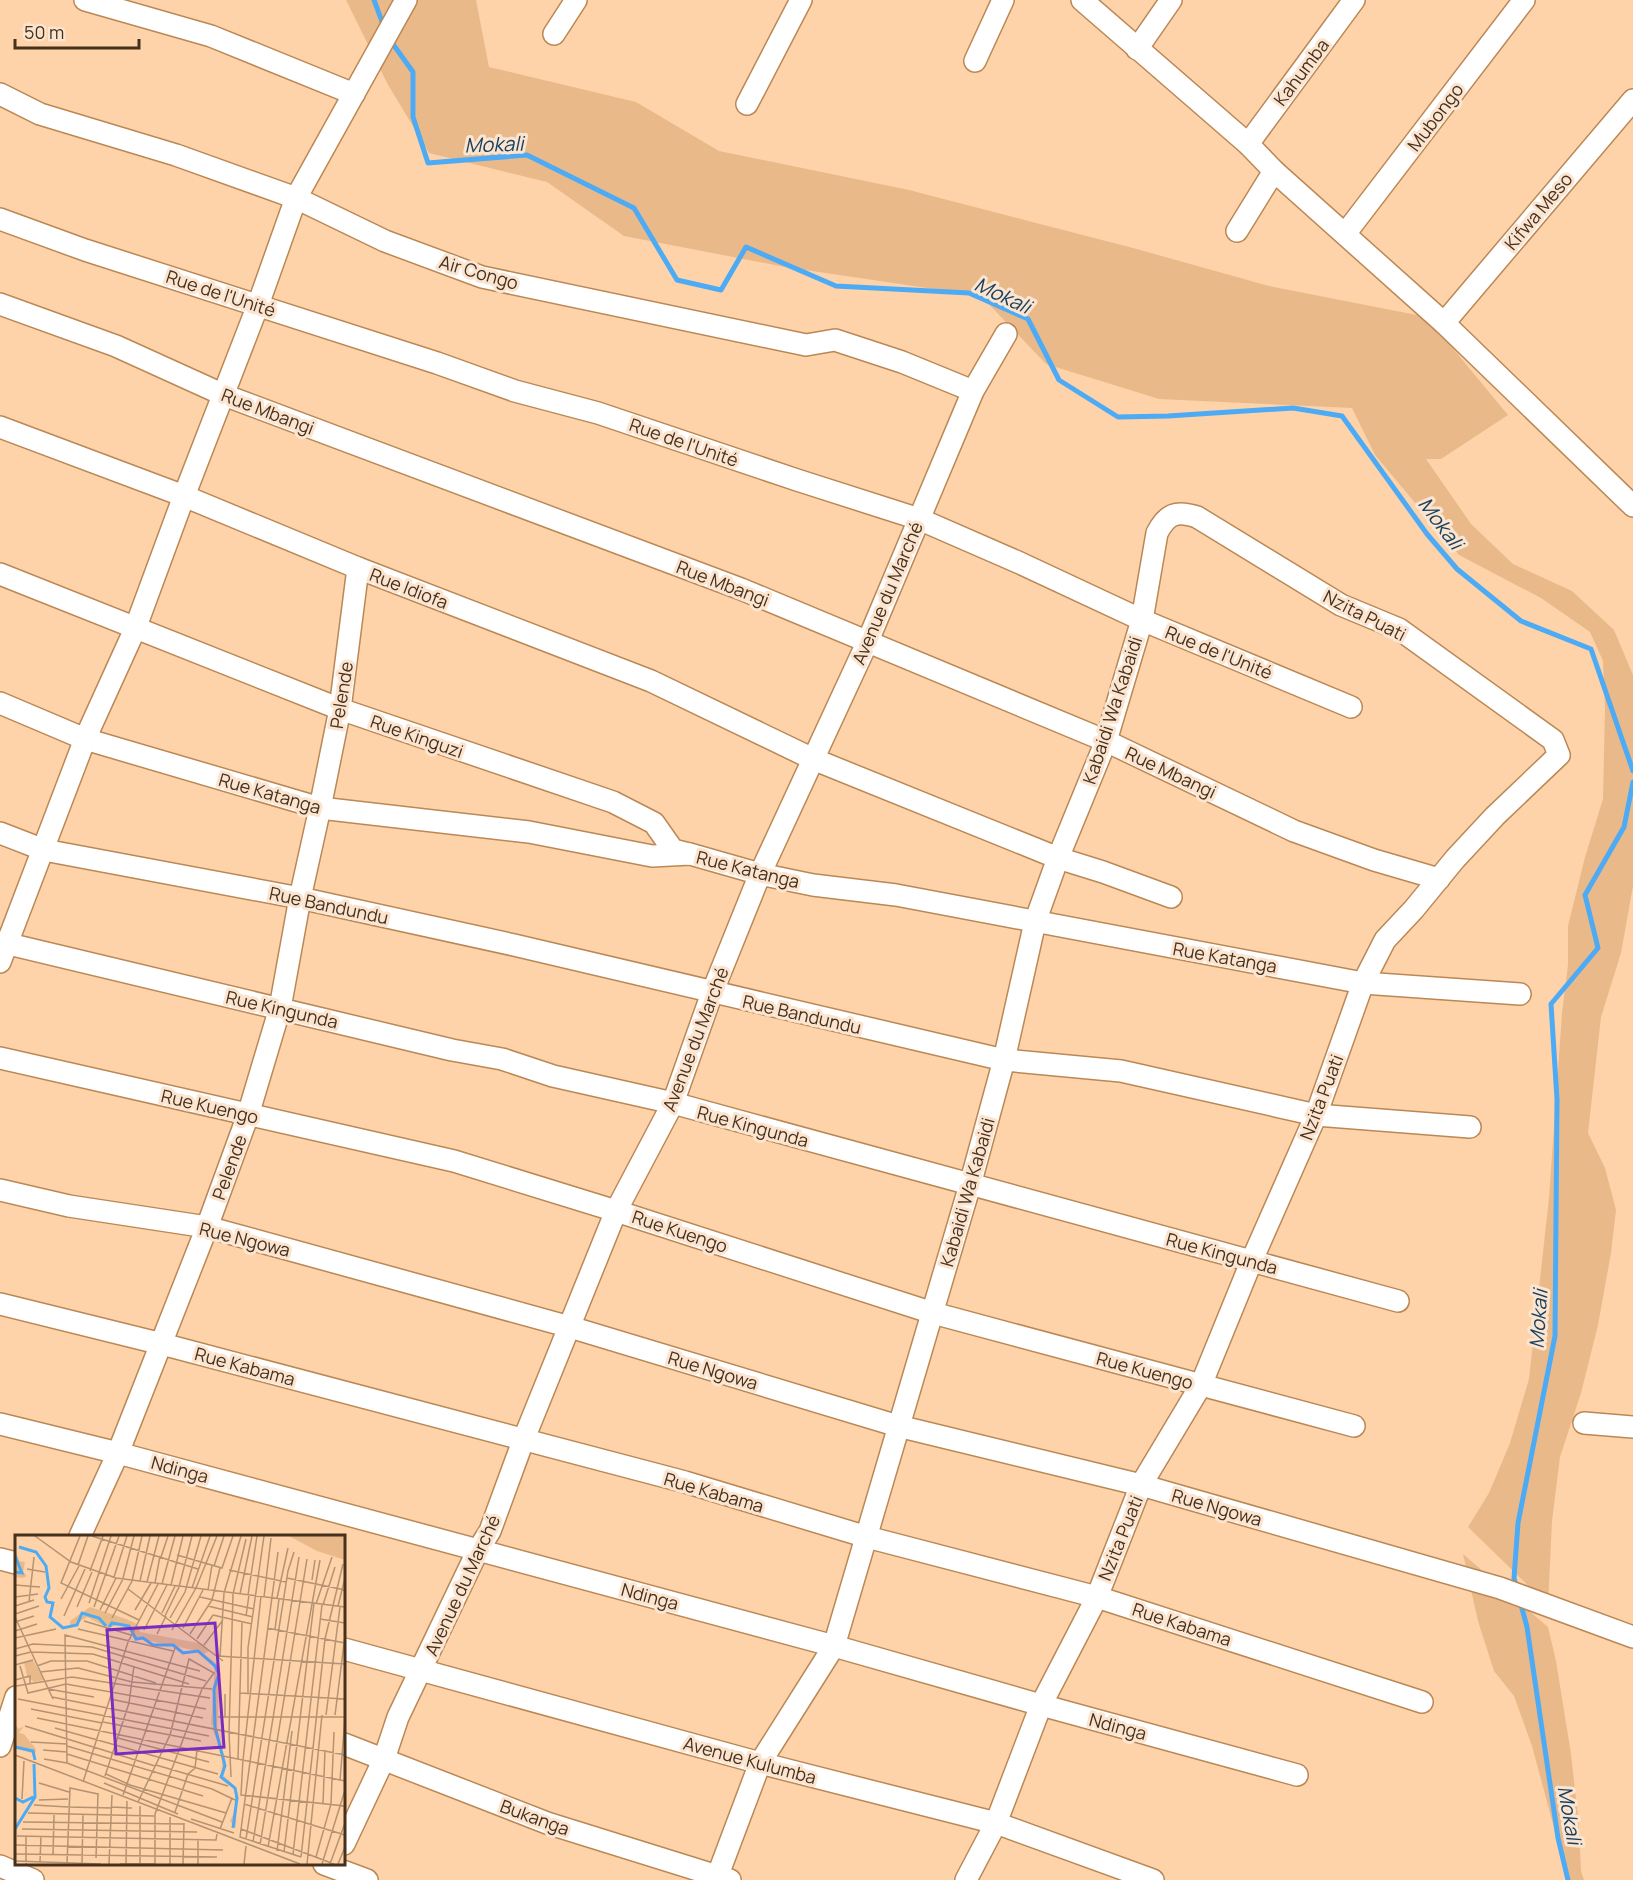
<svg xmlns="http://www.w3.org/2000/svg" width="1633" height="1880" font-family="Manrope,sans-serif">
	<style>
		.green { fill: #eab989 }
		.lines { fill: none; stroke-linecap: round; stroke-linejoin: round }
		.stream { stroke: #4dabf5; stroke-width: 5 }
		.minor-casing { stroke: #b85; stroke-width: 24 }
		.minor { stroke: #fff; stroke-width: 21 }
		.labels { text-anchor: middle; dominant-baseline: central; stroke-width: 6; stroke-linejoin: round; paint-order: stroke }
		.street-label { font-size: 18px; fill: #47311c; stroke: #fbe5d0 }
		.water-label { font-size: 20px; font-style: italic; fill: #19405e; stroke: #fbe5d0 }
		.inset-river { fill: none; stroke: #4dabf5; stroke-width: 3 }
		.inset-road { fill: none; stroke: #b59271; stroke-width: 1.5 }
		.view { fill: #7b2cbf; fill-opacity: 0.15; stroke: #7b2cbf; stroke-width: 3 }
		.inset-edge { fill: none; stroke: #47311c; stroke-width: 3 }
	</style>
	<rect width="100%" height="100%" fill="#fed3a9"/>
	<g class="green">
		<polygon points="346,0 476,0 489,67 636,102 719,151 909,190 1133,248 1269,286 1427,317 1508,415 1441,459 1426,459 1471,524 1513,564 1572,591 1614,630 1633,675 1633,886 1621,953 1601,1017 1588,1133 1605,1168 1616,1210 1611,1253 1598,1325 1581,1393 1560,1457 1552,1521 1548,1605 1468,1527 1489,1493 1510,1443 1529,1379 1549,1198 1562,1013 1568,965 1568,926 1585,857 1603,799 1605,709 1603,661 1590,632 1541,598 1459,555 1375,455 1352,408 1159,399 1046,364 981,296 785,267 624,236 547,182 429,153 387,83"/>
		<polygon points="1463,1554 1548,1627 1556,1661 1571,1754 1579,1826 1581,1871 1584,1880 1568,1880 1532,1746 1514,1696 1494,1671 1478,1621"/>
	</g>
	<g class="lines">
		<g class="stream">
			<polyline points="374,0 384,27"/>
			<polyline points="390,40 413,72 413,117 428,163 527,155 634,208 677,280 721,290 746,247 836,286 969,293 1028,319 1059,380 1118,417 1168,416 1293,408 1342,416 1427,534 1457,569 1521,621 1591,649 1633,771"/>
			<polyline points="1517,1589 1514,1578 1518,1523 1555,1336 1557,1099 1551,1004 1598,948 1585,895 1624,827 1633,782"/>
			<polyline points="1520,1601 1527,1627 1558,1838 1568,1880"/>
		</g>
		<defs>
			<g id="minor">
				<polyline points="85,0 211,36 354,94"/>
				<polyline points="1082,0 1248,144 1274,171 1444,323 1633,506"/>
				<polyline points="554,34 576,0"/>
				<polyline points="1137,49 1171,0"/>
				<polyline points="975,61 1003,0"/>
				<polyline points="0,94 40,114 176,155 296,198 385,241 482,277 806,345 835,340 902,362 973,391"/>
				<polyline points="747,104 801,0"/>
				<polyline points="1248,144 1354,0"/>
				<polyline points="0,219 85,250 437,363 515,391 598,413 797,480 919,519 1020,563 1142,620 1351,707"/>
				<polyline points="1237,231 1274,171"/>
				<polyline points="1345,234 1524,0"/>
				<polyline points="0,304 116,346 224,395 741,589 1106,741 1294,831 1374,860 1439,879"/>
				<polyline points="1444,323 1633,100"/>
				<polyline points="0,427 184,496 358,568 651,681 813,759 1058,858 1103,872 1171,897"/>
				<polyline points="0,574 340,709 613,802 654,823 673,850 689,854"/>
				<polyline points="0,703 85,739 320,808 529,832 652,856 690,854 760,874 813,885 896,895 1363,983 1520,994"/>
				<polyline points="0,833 44,850 300,898 514,945 1004,1060 1121,1071 1316,1115 1470,1127"/>
				<polyline points="0,942 452,1050 502,1059 553,1076 673,1103 1398,1301"/>
				<polyline points="0,962 85,739 135,629 184,496 258,305 296,198 406,0"/>
				<polyline points="0,1058 454,1161 616,1211 933,1313 1354,1426"/>
				<polyline points="0,1190 69,1206 207,1227 570,1327 898,1426 1141,1485 1500,1588 1633,1637"/>
				<polyline points="0,1304 162,1344 685,1482 867,1537 1097,1597 1422,1702"/>
				<polyline points="1584,1423 1633,1427"/>
				<polyline points="0,1424 118,1453 834,1646 1041,1705 1297,1775"/>
				<polyline points="80,1536 118,1453 207,1227 248,1115 280,1008 300,898 320,808 340,709 358,568"/>
				<polyline points="0,1559 16,1563"/>
				<polyline points="344,1649 760,1763 996,1823 1153,1880"/>
				<polyline points="344,1744 547,1823 730,1880"/>
				<polyline points="0,1746 16,1697"/>
				<polyline points="344,1844 384,1759 398,1717 478,1550 490,1531 523,1441 616,1211 673,1103 712,993 760,874 867,643 973,391 1006,334"/>
				<polyline points="324,1864 367,1880"/>
				<polyline points="0,1866 33,1880"/>
				<path d="M 716,1880 L 760,1763 L 834,1646 L 970,1185 L 1004,1060 L 1035,922 L 1058,858 L 1106,741 L 1142,620 L 1157,533 C 1167,514 1176,510 1197,517 L 1341,605 L 1399,629 L 1553,740 L 1559,755 L 1495,816 L 1455,859 L 1414,909 L 1385,940 L 1363,983 L 1316,1115 L 1252,1260 L 1201,1385 L 1141,1485 L 1097,1597 L 1041,1705 L 996,1823 L 966,1880"/>
			</g>
		</defs>
		<use href="#minor" class="minor-casing"/>
		<use href="#minor" class="minor"/>
	</g>
	<g class="labels">
		<g class="street-label">
			<text transform="translate(1301 72) rotate(-53)">Kahumba</text>
			<text transform="translate(1435 117) rotate(-53)">Mubongo</text>
			<text transform="translate(1538 211) rotate(-50)">Kifwa Meso</text>
			<text transform="translate(479 272) rotate(16)">Air Congo</text>
			<text transform="translate(221 293) rotate(18)">Rue de l'Unité</text>
			<text transform="translate(268 411) rotate(21)">Rue Mbangi</text>
			<text transform="translate(684 442) rotate(19)">Rue de l'Unité</text>
			<text transform="translate(723 583) rotate(21)">Rue Mbangi</text>
			<text transform="translate(409 588) rotate(21)">Rue Idiofa</text>
			<text transform="translate(887 593) rotate(-67)">Avenue du Marché</text>
			<text transform="translate(1365 615) rotate(27)">Nzita Puati</text>
			<text transform="translate(1219 652) rotate(22)">Rue de l'Unité</text>
			<text transform="translate(341 695) rotate(-81)">Pelende</text>
			<text transform="translate(1112 710) rotate(-72)">Kabaidi Wa Kabaidi</text>
			<text transform="translate(417 736) rotate(19)">Rue Kinguzi</text>
			<text transform="translate(1171 772) rotate(25)">Rue Mbangi</text>
			<text transform="translate(270 793) rotate(16)">Rue Katanga</text>
			<text transform="translate(748 869) rotate(14)">Rue Katanga</text>
			<text transform="translate(329 905) rotate(12)">Rue Bandundu</text>
			<text transform="translate(1225 957) rotate(10)">Rue Katanga</text>
			<text transform="translate(282 1009) rotate(13)">Rue Kingunda</text>
			<text transform="translate(802 1014) rotate(13)">Rue Bandundu</text>
			<text transform="translate(695 1039) rotate(-69)">Avenue du Marché</text>
			<text transform="translate(1321 1097) rotate(-69)">Nzita Puati</text>
			<text transform="translate(210 1106) rotate(13)">Rue Kuengo</text>
			<text transform="translate(753 1126) rotate(15)">Rue Kingunda</text>
			<text transform="translate(229 1167) rotate(-70)">Pelende</text>
			<text transform="translate(967 1192) rotate(-74)">Kabaidi Wa Kabaidi</text>
			<text transform="translate(680 1231) rotate(18)">Rue Kuengo</text>
			<text transform="translate(245 1239) rotate(14)">Rue Ngowa</text>
			<text transform="translate(1222 1253) rotate(15)">Rue Kingunda</text>
			<text transform="translate(245 1366) rotate(15)">Rue Kabama</text>
			<text transform="translate(713 1370) rotate(17)">Rue Ngowa</text>
			<text transform="translate(1145 1370) rotate(15)">Rue Kuengo</text>
			<text transform="translate(180 1469) rotate(15)">Ndinga</text>
			<text transform="translate(714 1492) rotate(16)">Rue Kabama</text>
			<text transform="translate(1217 1507) rotate(16)">Rue Ngowa</text>
			<text transform="translate(1120 1538) rotate(-68)">Nzita Puati</text>
			<text transform="translate(462 1585) rotate(-65)">Avenue du Marché</text>
			<text transform="translate(650 1596) rotate(15)">Ndinga</text>
			<text transform="translate(1182 1624) rotate(18)">Rue Kabama</text>
			<text transform="translate(1118 1726) rotate(15)">Ndinga</text>
			<text transform="translate(750 1760) rotate(15)">Avenue Kulumba</text>
			<text transform="translate(535 1817) rotate(20)">Bukanga</text>
		</g>
		<g class="water-label">
			<text transform="translate(494 144) rotate(-2)">Mokali</text>
			<text transform="translate(1003 295) rotate(25)">Mokali</text>
			<text transform="translate(1441 523) rotate(53)">Mokali</text>
			<text transform="translate(1538 1319) rotate(-86)">Mokali</text>
			<text transform="translate(1570 1815) rotate(80)">Mokali</text>
		</g>
	</g>
	<g transform="translate(15 1535)">
		<rect width="330" height="330" fill="#fed3a9"/>
		<path d="M 274,1 L 330,1 L 330,25 L 302,16 ZM 0,12 L 4,26 L 10,27 L 8,37 L 12,41 L 8,43 L 0,42 ZM 75,72 L 111,84 L 122,89 L 125,97 L 188,109 L 194,116 L 189,119 L 202,129 L 205,137 L 202,194 L 196,189 L 200,129 L 183,116 L 121,103 L 115,93 L 106,89 L 93,93 L 72,82 L 55,93 L 55,86 ZM 18,125 L 29,145 L 19,147 L 12,141 L 9,127 ZM 0,190 L 4,194 L 9,191 L 4,198 L 9,199 L 21,214 L 20,219 L 0,213 ZM 196,191 L 202,195 L 211,227 L 209,241 L 219,250 L 222,255 L 221,293 L 215,286 L 220,276 L 220,255 L 206,239 L 208,220 Z" fill="#eab989"/>
		<path class="inset-river" d="M 4,12 L 21,17 L 31,31 L 34,53 L 30,62 L 32,67 L 38,68 L 35,82 L 48,93 L 62,90 L 67,78 L 84,83 L 91,91M 0,21 L 7,38 L 0,37M 94,92 L 97,88 L 114,91 L 121,104 L 128,103 L 138,110 L 158,110 L 168,118 L 183,116 L 200,131 L 204,139 L 199,154 L 200,192 L 210,231 L 206,242 L 220,253 L 222,263 L 218,293M 0,212 L 18,216 L 20,225M 0,263 L 8,267 L 20,261M 0,294 L 20,262 L 19,229"/>
		<path class="inset-road" d="M 20,1 L 56,27 L 101,43 L 330,72M 65,1 L 46,48 L 124,85M 77,1 L 183,34M 263,17 L 225,302 L 286,322M 162,20 L 207,33 L 218,1M 146,22 L 153,1M 63,30 L 73,1M 199,31 L 209,1M 12,34 L 30,37M 214,35 L 271,47M 75,36 L 88,1M 99,42 L 112,1M 108,43 L 119,1M 272,43 L 330,55M 297,45 L 300,25M 125,46 L 135,1M 132,47 L 144,1M 140,48 L 145,21M 147,49 L 160,1M 0,50 L 25,52M 156,50 L 168,1M 177,53 L 195,1M 113,54 L 208,126M 193,55 L 197,30M 225,59 L 237,1M 233,60 L 242,1M 0,62 L 23,59M 185,62 L 239,74M 249,62 L 256,3M 262,63 L 273,13M 46,64 L 64,31M 14,67 L 19,22M 74,68 L 96,1M 301,69 L 317,22M 308,70 L 320,32M 0,71 L 19,65M 193,71 L 238,82M 323,71 L 330,43M 62,72 L 77,37M 79,72 L 104,1M 85,75 L 101,43M 120,75 L 136,48M 90,78 L 108,44M 147,78 L 160,51M 0,79 L 24,71M 198,80 L 237,89M 49,81 L 70,34M 150,81 L 164,52 L 177,1M 231,81 L 234,60M 0,82 L 38,164M 97,83 L 117,46 L 127,1M 155,83 L 170,57 L 186,1M 305,84 L 330,88M 69,86 L 116,100M 0,87 L 19,81M 168,93 L 188,55M 252,93 L 330,108M 63,94 L 158,116M 260,94 L 264,64M 129,95 L 152,50M 157,95 L 181,53 L 202,1M 0,96 L 22,89M 142,99 L 151,81M 175,99 L 197,65 L 205,33M 0,103 L 41,94M 182,104 L 198,80M 189,110 L 208,85M 0,114 L 18,109 L 77,112 L 191,146M 0,121 L 16,117 L 78,119 L 174,149M 203,121 L 330,129M 205,121 L 209,58 L 226,1M 0,130 L 18,125M 5,131 L 13,158 L 51,149 L 191,174M 22,131 L 36,126 L 72,126 L 141,148M 25,137 L 63,133 L 117,147 L 197,154M 0,145 L 15,141 L 15,148M 1,151 L 57,142 L 195,163M 33,154 L 79,162M 225,158 L 330,164M 233,158 L 233,113 L 249,1M 37,162 L 330,220M 3,164 L 194,201M 95,164 L 188,183M 16,174 L 87,188M 311,180 L 325,72M 320,180 L 330,101M 203,182 L 330,182M 210,182 L 210,159M 22,183 L 330,246M 88,187 L 186,206M 10,191 L 140,231M 40,193 L 203,239M 214,197 L 218,59 L 231,4M 214,197 L 216,242M 103,203 L 194,227M 16,207 L 52,209M 52,211 L 197,254 L 220,265M 28,215 L 52,217M 52,219 L 188,261M 0,220 L 285,329M 29,224 L 52,228 L 207,287M 223,224 L 227,87M 228,224 L 226,260 L 330,271M 228,225 L 246,61M 52,228 L 50,100 L 185,136M 141,230 L 213,251M 91,239 L 115,250 L 211,278M 90,241 L 114,168 L 119,131M 325,245 L 330,184M 68,247 L 113,107 L 143,49M 24,248 L 54,257M 89,248 L 163,279M 108,260 L 160,113M 7,264 L 9,226M 24,265 L 53,264M 123,267 L 155,200 L 174,124 L 199,138 L 187,154 L 140,279 L 140,329M 229,269 L 330,300M 308,269 L 310,215M 19,270 L 53,272M 53,272 L 97,273M 97,272 L 117,273M 160,277 L 173,239 L 180,233 L 182,215M 13,278 L 139,281M 176,284 L 219,298M 8,287 L 169,289M 7,294 L 182,297M 205,294 L 217,263M 226,294 L 319,329M 2,301 L 201,305 L 202,299M 231,304 L 273,36 L 279,17M 183,305 L 183,329M 238,307 L 284,22M 0,310 L 208,315M 245,310 L 292,24M 253,312 L 305,25M 262,316 L 277,196M 269,317 L 299,68M 0,319 L 202,322M 278,319 L 307,70M 38,321 L 39,280M 286,322 L 310,104 L 328,29M 301,322 L 316,269 L 319,197M 81,323 L 83,258M 0,326 L 86,329M 25,327 L 26,301M 11,329 L 11,301M 52,329 L 55,253 L 83,259M 67,329 L 68,280M 94,329 L 97,260M 105,329 L 139,329M 111,329 L 112,266M 125,329 L 125,271M 155,329 L 155,282M 168,329 L 169,288M 229,329 L 231,311M 292,329 L 307,180M 307,329 L 330,255M 315,329 L 330,288M 323,329 L 330,312"/>
		<path class="view" d="M 200,88 L 209,212 L 101,219 L 92,95 Z"/>
		<rect width="330" height="330" class="inset-edge"/>
	</g>
	<path d="M15 39v9h124v-9" fill="none" stroke="#47311c" stroke-width="3"/>
	<text x="24" y="39" font-size="18" fill="#47311c" stroke="#fbe5d0" stroke-width="4.5" paint-order="stroke">50 m</text>
</svg>
